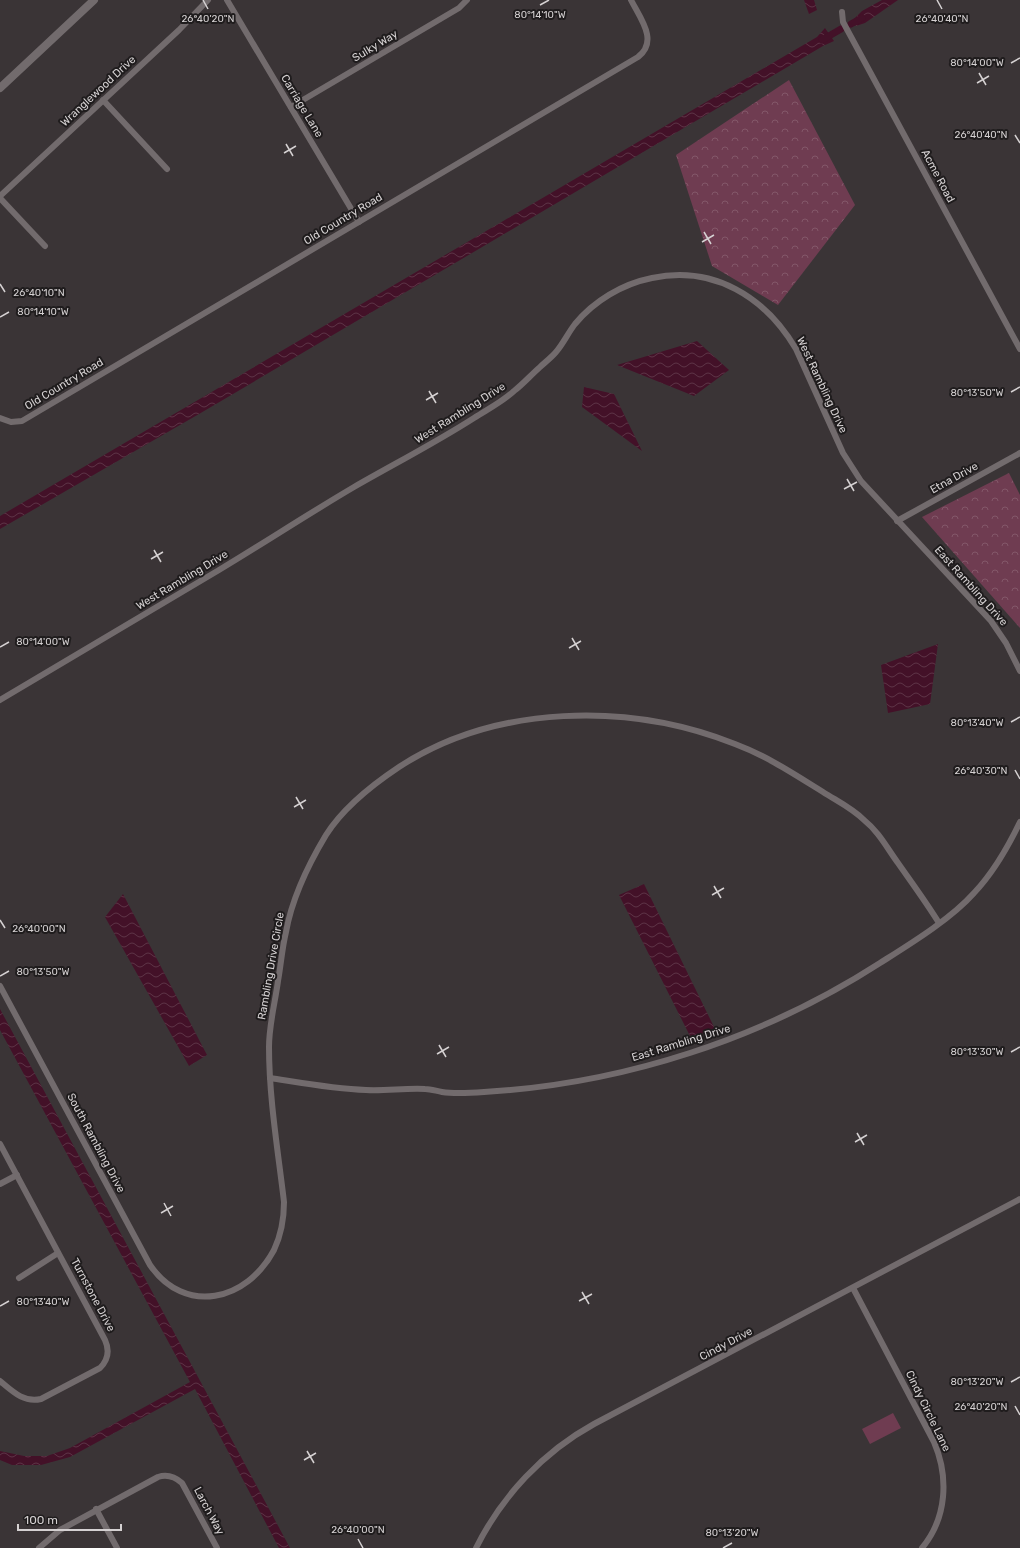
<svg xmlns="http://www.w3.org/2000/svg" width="1020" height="1548" font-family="Rubik,sans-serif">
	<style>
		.forest { fill: url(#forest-crowns) }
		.park { fill: #6f3c51 }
		.water { fill: url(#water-waves) }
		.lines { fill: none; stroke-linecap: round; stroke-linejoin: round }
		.canal { stroke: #431128; stroke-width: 7 }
		.street { stroke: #726b6d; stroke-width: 6 }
		.secondary { stroke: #726b6d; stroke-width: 8 }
		.ticks { fill: none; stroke: #d5d1d2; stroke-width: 1.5 }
		.labels { text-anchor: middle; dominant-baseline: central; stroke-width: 4; stroke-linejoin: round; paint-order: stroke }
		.street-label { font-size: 11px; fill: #d5d1d2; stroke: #1f1c1d }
		.ticks-label { font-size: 10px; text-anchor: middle; fill: #d5d1d2; stroke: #1f1c1d; stroke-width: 4; stroke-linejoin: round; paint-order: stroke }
	</style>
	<defs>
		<pattern id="forest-crowns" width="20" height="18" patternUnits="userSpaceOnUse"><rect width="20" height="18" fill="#6f3c51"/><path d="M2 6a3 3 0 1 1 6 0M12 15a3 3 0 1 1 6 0" fill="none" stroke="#835769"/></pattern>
		<pattern id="water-waves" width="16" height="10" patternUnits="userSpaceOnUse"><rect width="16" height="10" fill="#431128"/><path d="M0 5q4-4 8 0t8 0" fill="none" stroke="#5d3346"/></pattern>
	</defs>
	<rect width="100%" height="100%" fill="#3a3436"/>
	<g class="forest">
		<polygon points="789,80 855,205 778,305 712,266 676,155"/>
		<polygon points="1009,473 1020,495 1020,628 922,517"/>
	</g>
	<polygon class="park" points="893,1413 901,1428 870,1444 862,1429"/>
	<g class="water">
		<polygon points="804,0 814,0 817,10 809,14"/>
		<polygon points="882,0 898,0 865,23 856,26 853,20 862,11"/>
		<polygon points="825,28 834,41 823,46 199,414 0,529 0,516 817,37"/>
		<polygon points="697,341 729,370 694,396 617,365"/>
		<polygon points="584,387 614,394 642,451 582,407"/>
		<polygon points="938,644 930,704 888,713 881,665"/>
		<polygon points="644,884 716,1031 690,1036 619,895"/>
		<polygon points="123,894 207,1055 189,1066 105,917"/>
		<polygon points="0,1009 290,1548 279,1548 195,1389 70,1457 41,1465 12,1465 0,1460 0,1451 24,1456 47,1456 70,1448 190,1382 0,1030"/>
	</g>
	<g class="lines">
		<g class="canal">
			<polyline points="851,24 862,18"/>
			<polyline points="822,40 841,29"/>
		</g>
		<g class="street">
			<polyline points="227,0 359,222"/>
			<polyline points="842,12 843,22 1020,349"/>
			<polyline points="103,100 167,169"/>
			<polyline points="291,107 459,8 467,0"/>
			<polyline points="0,196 179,30 208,0"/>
			<polyline points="0,198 45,246"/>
			<path d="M 0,418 L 11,422 L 22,421 L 638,57 C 659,41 640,18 631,0"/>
			<polyline points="897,521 1020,453"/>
			<path d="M 0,700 C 73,657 146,614 219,570 C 264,543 308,514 354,487 C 394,464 435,443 474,418 C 488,409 502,402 514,391 C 523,384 530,376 539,368 C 544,363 551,358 556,352 C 563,344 568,333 575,324 C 594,301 622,284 652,278 C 714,265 765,297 796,349 L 843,453 L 861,481 L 991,621 L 1006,643 L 1020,671"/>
			<path d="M 0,986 L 150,1265 C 185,1316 247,1301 274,1250 C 281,1235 284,1219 284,1202 C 278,1151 269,1098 269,1047 C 269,1025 275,1003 278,981 C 281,965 282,948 286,932 C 292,898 308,865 326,835 C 343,808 372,785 399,767 C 496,704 629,702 735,744 C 767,756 794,774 823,792 C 837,801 852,808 864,820 C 879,832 887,848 898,863 C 912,883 926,902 939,923"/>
			<path d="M 270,1078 C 302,1083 334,1089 366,1090 C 386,1091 405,1088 425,1089 C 431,1089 436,1091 442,1092 C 455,1094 470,1093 484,1092 C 623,1084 762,1039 880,963 C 910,944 951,919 974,893 C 993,873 1008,847 1020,822"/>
			<path d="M 0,1144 L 105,1340 C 110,1351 108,1360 100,1368 L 41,1399 C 24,1403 13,1392 0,1381"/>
			<polyline points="0,1184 17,1175"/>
			<polyline points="19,1278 58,1253"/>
			<path d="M 853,1288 L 934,1442 C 949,1477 947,1518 922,1548"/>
			<polyline points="96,1509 117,1548"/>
			<path d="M 39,1548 L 60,1530 L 158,1477 C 167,1474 174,1476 182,1483 L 217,1548"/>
			<path d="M 476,1548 C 502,1496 543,1452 594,1424 L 1020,1199"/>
		</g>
		<polyline class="secondary" points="0,88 94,0"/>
	</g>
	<path class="ticks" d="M 203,0 L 208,9M 937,0 L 942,9M 540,5 L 549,0M 1011,63 L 1020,58M 979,73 L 986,85M 977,83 L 989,76M 1015,135 L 1020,143M 286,144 L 293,156M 284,153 L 296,146M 704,232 L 711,244M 702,242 L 714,235M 0,284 L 5,292M 0,317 L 9,312M 429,391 L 436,403M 1011,392 L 1020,387M 426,400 L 438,393M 847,479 L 854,491M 844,489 L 857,482M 154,550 L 161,562M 151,559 L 163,552M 572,638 L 579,650M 0,647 L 9,642M 569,648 L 581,641M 1011,722 L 1020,717M 1015,770 L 1020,779M 296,797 L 303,809M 294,807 L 306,800M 714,886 L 721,898M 712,895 L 724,888M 0,920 L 5,928M 0,976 L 9,971M 439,1045 L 446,1057M 1011,1052 L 1020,1047M 437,1054 L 449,1047M 857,1133 L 864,1145M 855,1142 L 867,1135M 164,1203 L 171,1216M 161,1213 L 173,1206M 582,1292 L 589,1304M 579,1301 L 592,1294M 0,1306 L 9,1301M 1011,1382 L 1020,1377M 1015,1406 L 1020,1415M 307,1451 L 314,1463M 304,1460 L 316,1453M 358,1539 L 363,1548M 723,1548 L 732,1543"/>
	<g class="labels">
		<g class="street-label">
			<text transform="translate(375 46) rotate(-31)">Sulky Way</text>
			<text transform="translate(98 91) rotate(-43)">Wranglewood Drive</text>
			<text transform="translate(302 106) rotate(59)">Carriage Lane</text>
			<text transform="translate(938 176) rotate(62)">Acme Road</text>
			<text transform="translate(343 219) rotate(-31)">Old Country Road</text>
			<text transform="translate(64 384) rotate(-31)">Old Country Road</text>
			<text transform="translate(822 385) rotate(65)">West Rambling Drive</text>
			<text transform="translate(460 413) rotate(-32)">West Rambling Drive</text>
			<text transform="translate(954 478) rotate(-29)">Etna Drive</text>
			<text transform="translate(182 580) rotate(-31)">West Rambling Drive</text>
			<text transform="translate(971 586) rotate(48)">East Rambling Drive</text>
			<text transform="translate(271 966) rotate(-80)">Rambling Drive Circle</text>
			<text transform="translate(681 1043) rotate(-17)">East Rambling Drive</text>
			<text transform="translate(96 1143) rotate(62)">South Rambling Drive</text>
			<text transform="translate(93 1295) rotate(62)">Turnstone Drive</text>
			<text transform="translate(726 1344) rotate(-28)">Cindy Drive</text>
			<text transform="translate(928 1411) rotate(64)">Cindy Circle Lane</text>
			<text transform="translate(209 1511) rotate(62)">Larch Way</text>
		</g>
	</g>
	<g class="ticks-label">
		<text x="540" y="18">80°14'10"W</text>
		<text x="208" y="22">26°40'20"N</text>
		<text x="942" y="22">26°40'40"N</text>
		<text x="977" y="66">80°14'00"W</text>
		<text x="981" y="138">26°40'40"N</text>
		<text x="39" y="296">26°40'10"N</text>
		<text x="43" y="315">80°14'10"W</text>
		<text x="977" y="396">80°13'50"W</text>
		<text x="43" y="645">80°14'00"W</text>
		<text x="977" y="726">80°13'40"W</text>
		<text x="981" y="774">26°40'30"N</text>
		<text x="39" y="932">26°40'00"N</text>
		<text x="43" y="975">80°13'50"W</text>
		<text x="977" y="1055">80°13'30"W</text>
		<text x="43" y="1305">80°13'40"W</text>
		<text x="977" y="1385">80°13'20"W</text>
		<text x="981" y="1410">26°40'20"N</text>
		<text x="358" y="1533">26°40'00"N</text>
		<text x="732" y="1536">80°13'20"W</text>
	</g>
	<path d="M18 1524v6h103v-6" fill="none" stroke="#d5d1d2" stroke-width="2"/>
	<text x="24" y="1524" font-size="12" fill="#d5d1d2" stroke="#1f1c1d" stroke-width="3" paint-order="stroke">100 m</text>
</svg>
